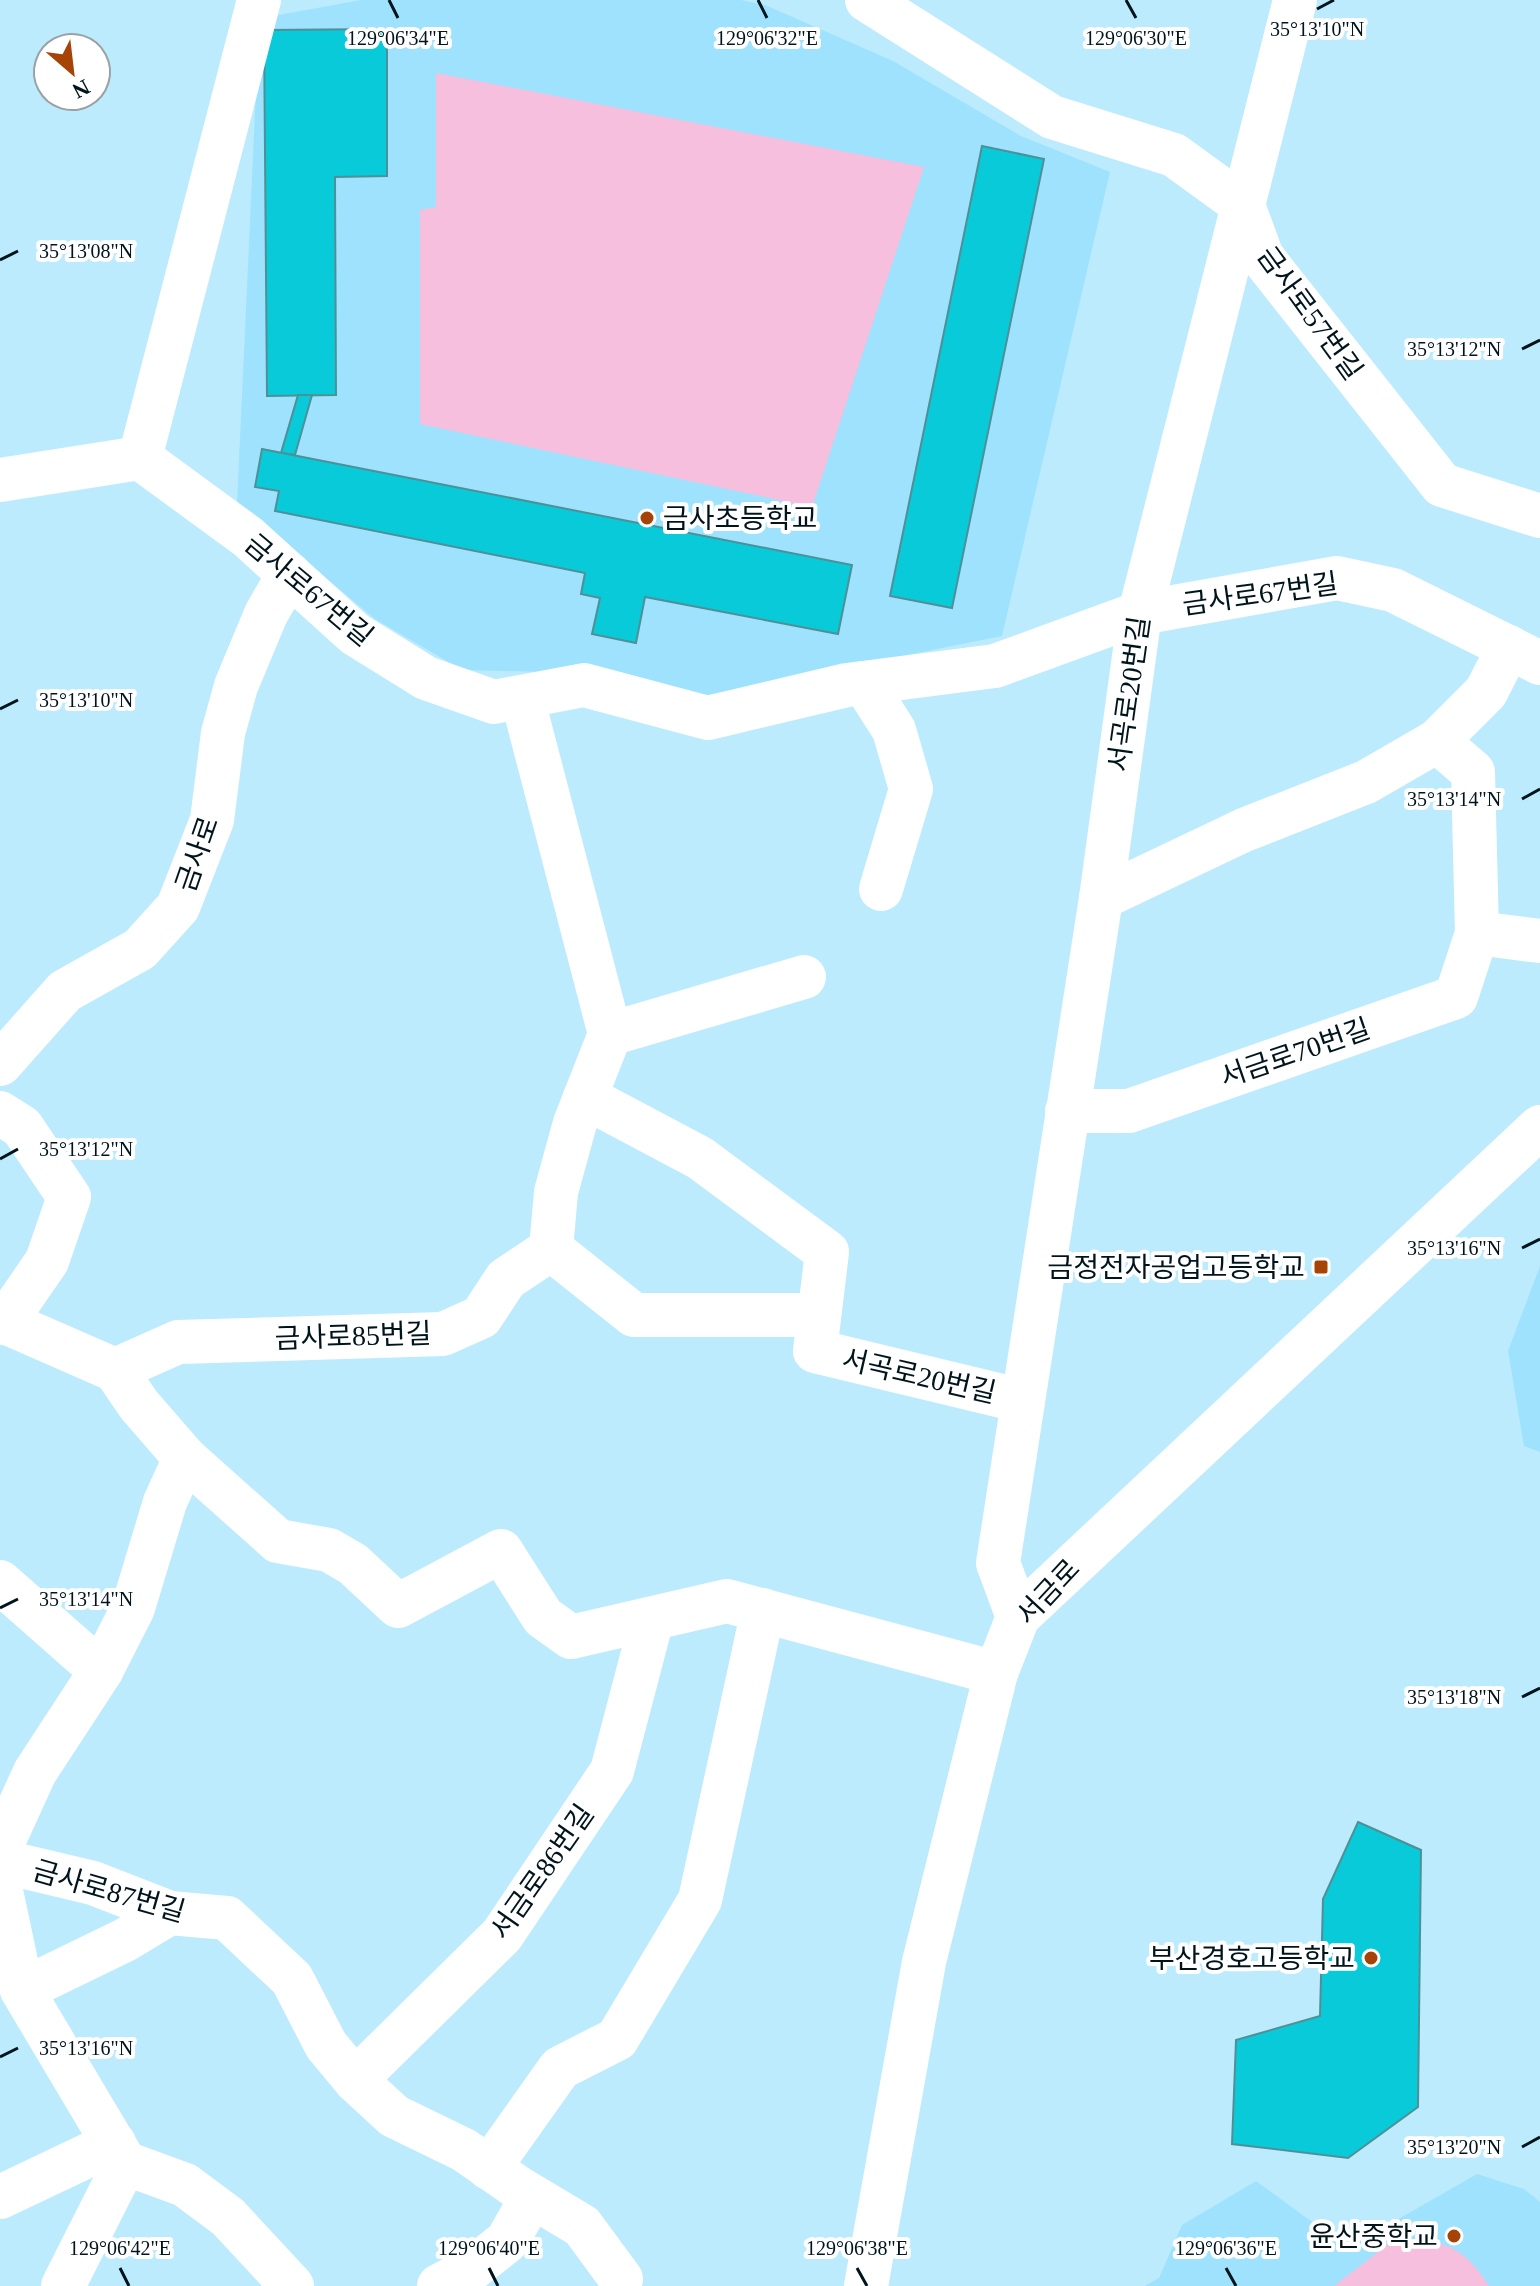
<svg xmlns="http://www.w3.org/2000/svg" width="1540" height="2286" font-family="'Times New Roman','Noto Sans KR',serif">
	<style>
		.built { fill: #9fe2fd }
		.green { fill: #f6bfdd }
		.building { fill: #08cad9; stroke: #4f9097; stroke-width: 2 }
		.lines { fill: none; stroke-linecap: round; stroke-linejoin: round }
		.minor { stroke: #fff; stroke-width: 44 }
		.ticks { fill: none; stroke: #00141c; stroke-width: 3 }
		.poi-dot { fill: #a64307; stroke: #fff; stroke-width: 3 }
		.labels { text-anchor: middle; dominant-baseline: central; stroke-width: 8; stroke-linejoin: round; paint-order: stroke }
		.street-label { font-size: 28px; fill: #00141c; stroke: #fff }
		.poi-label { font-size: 28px; fill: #00141c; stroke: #fff; text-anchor: end }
		.ticks-label { font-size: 20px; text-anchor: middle; fill: #00141c; stroke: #fff; stroke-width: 8; stroke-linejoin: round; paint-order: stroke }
	</style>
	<rect width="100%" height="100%" fill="#bdebfe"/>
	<g class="built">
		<polygon points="361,0 741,0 765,5 893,61 1021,136 1110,172 1002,636 702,696 547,672 462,670 375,619 237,504 257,69 268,17"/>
		<polygon points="1540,1266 1540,1452 1524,1446 1508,1351"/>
		<polygon points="1477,2174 1524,2189 1540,2202 1540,2286 1145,2286 1159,2278 1182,2225 1256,2181 1348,2248"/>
	</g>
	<g class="green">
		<polygon points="436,73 924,167 812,507 420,424 420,210 436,207"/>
		<path d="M 1395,2239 C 1441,2238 1464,2246 1489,2286 L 1334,2286 Z"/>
	</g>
	<g class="building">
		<polygon points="387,29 387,176 335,177 336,395 267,396 264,30"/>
		<polygon points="982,146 1044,159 952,608 890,596"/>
		<polygon points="298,395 312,395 295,455 281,453"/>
		<polygon points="262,449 852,565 838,634 645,597 636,643 592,634 600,598 581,594 585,573 275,511 279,491 255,487"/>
		<polygon points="1358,1822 1421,1850 1418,2107 1348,2158 1232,2144 1236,2040 1320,2016 1323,1899"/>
	</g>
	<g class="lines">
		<g class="minor">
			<polyline points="867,0 1052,117 1174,155 1243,205 1262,257 1442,485 1540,516"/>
			<polyline points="140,458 259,0"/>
			<polyline points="0,480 140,458 248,537 355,634 426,678 494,702 584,685 708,718 847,685 995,666 1140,613 1337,578 1393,590 1540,663"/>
			<polyline points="864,683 894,730 911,789 881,889"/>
			<polyline points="522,697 610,1034 575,1123 556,1192 551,1249"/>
			<polyline points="1101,898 1244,830 1366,782 1437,741 1486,692 1509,647"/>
			<polyline points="1477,933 1540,941"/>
			<polyline points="610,1034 804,977"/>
			<polyline points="0,1064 65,991 140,949 178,907 212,820 223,733 236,686 266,614 289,574"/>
			<polyline points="585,1097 700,1158 827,1252 815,1351 1023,1401"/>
			<polyline points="1067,1111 1129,1111 1456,997 1477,933 1473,772 1437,741"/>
			<polyline points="0,1113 22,1127 69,1197 47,1261 5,1322"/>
			<polyline points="551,1249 634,1315 819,1315"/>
			<polyline points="0,1323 5,1322 115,1370"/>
			<polyline points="185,1458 278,1541 329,1550 353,1564 398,1606 501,1551 543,1617 571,1637 727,1601 996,1673"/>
			<polyline points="0,1582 101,1671"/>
			<polyline points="1018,1617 998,1563 1101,898 1140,613 1295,0"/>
			<polyline points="0,1849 35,1772 101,1671 133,1608 165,1502 185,1458 139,1405 115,1370 178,1342 443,1334 481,1317 506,1279 551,1249"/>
			<polyline points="0,1861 93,1883 170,1913 227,1918 292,1979 326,2045 355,2080 394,2116 464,2150 520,2189 582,2226 621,2279"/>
			<polyline points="0,1886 22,1990 125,2163 185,2185 228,2217 292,2286"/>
			<polyline points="22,1990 125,1940 170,1913"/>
			<polyline points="355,2080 502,1935 612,1771 652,1619"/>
			<polyline points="489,2168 560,2068 617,2039 700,1900 763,1610"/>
			<polyline points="0,2197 114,2143"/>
			<polyline points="63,2286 125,2163"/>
			<polyline points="439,2286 473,2268 507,2241 532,2197"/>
			<polyline points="866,2286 924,1962 996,1673 1018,1617 1540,1127"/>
		</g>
	</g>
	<path class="ticks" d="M 389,0 L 398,18M 758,0 L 767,18M 1126,0 L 1136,18M 1317,9 L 1334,0M 0,260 L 18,251M 1522,349 L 1540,340M 0,709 L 18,700M 1522,799 L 1540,789M 0,1159 L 18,1149M 1522,1248 L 1540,1239M 0,1608 L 18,1599M 1522,1697 L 1540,1688M 0,2057 L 18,2048M 1522,2147 L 1540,2137M 120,2268 L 129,2286M 489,2268 L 498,2286M 857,2268 L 867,2286M 1226,2268 L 1236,2286"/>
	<g class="poi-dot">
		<circle cx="647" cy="518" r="8"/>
		<rect x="1313" y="1259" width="16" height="16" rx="4"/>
		<circle cx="1371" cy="1958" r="8"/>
		<circle cx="1454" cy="2236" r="8"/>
	</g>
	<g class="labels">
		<g class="street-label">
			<text transform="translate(1310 313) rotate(54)">금사로57번길</text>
			<text transform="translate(309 590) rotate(40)">금사로67번길</text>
			<text transform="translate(1260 594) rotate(-8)">금사로67번길</text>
			<text transform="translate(1129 694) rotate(-82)">서곡로20번길</text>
			<text transform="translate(197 854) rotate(-71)">금사로</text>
			<text transform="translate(1295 1053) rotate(-19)">서금로70번길</text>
			<text transform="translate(353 1336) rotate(-2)">금사로85번길</text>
			<text transform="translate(919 1376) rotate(13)">서곡로20번길</text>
			<text transform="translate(1048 1592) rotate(-47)">서금로</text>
			<text transform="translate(542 1872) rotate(-55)">서금로86번길</text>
			<text transform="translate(109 1891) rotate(16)">금사로87번길</text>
		</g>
		<g class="poi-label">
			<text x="663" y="518" text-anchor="start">금사초등학교</text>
			<text x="1305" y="1267">금정전자공업고등학교</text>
			<text x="1355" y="1958">부산경호고등학교</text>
			<text x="1438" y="2236">윤산중학교</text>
		</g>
	</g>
	<g class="ticks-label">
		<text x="1317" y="36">35°13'10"N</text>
		<text x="398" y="45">129°06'34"E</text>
		<text x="767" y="45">129°06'32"E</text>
		<text x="1136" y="45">129°06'30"E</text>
		<text x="86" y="258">35°13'08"N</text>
		<text x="1454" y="356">35°13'12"N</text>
		<text x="86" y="707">35°13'10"N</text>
		<text x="1454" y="806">35°13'14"N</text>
		<text x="86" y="1156">35°13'12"N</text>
		<text x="1454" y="1255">35°13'16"N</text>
		<text x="86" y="1606">35°13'14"N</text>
		<text x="1454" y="1704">35°13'18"N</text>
		<text x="86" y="2055">35°13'16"N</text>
		<text x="1454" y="2154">35°13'20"N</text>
		<text x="120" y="2255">129°06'42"E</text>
		<text x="489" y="2255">129°06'40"E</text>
		<text x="857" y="2255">129°06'38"E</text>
		<text x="1226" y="2255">129°06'36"E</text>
	</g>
	<g transform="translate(72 72) rotate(152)"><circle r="38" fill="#ffffff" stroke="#99a1a4" stroke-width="2"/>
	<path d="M0-6L14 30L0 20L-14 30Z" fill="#a64307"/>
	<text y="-12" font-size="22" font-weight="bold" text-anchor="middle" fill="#00141c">N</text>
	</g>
</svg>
